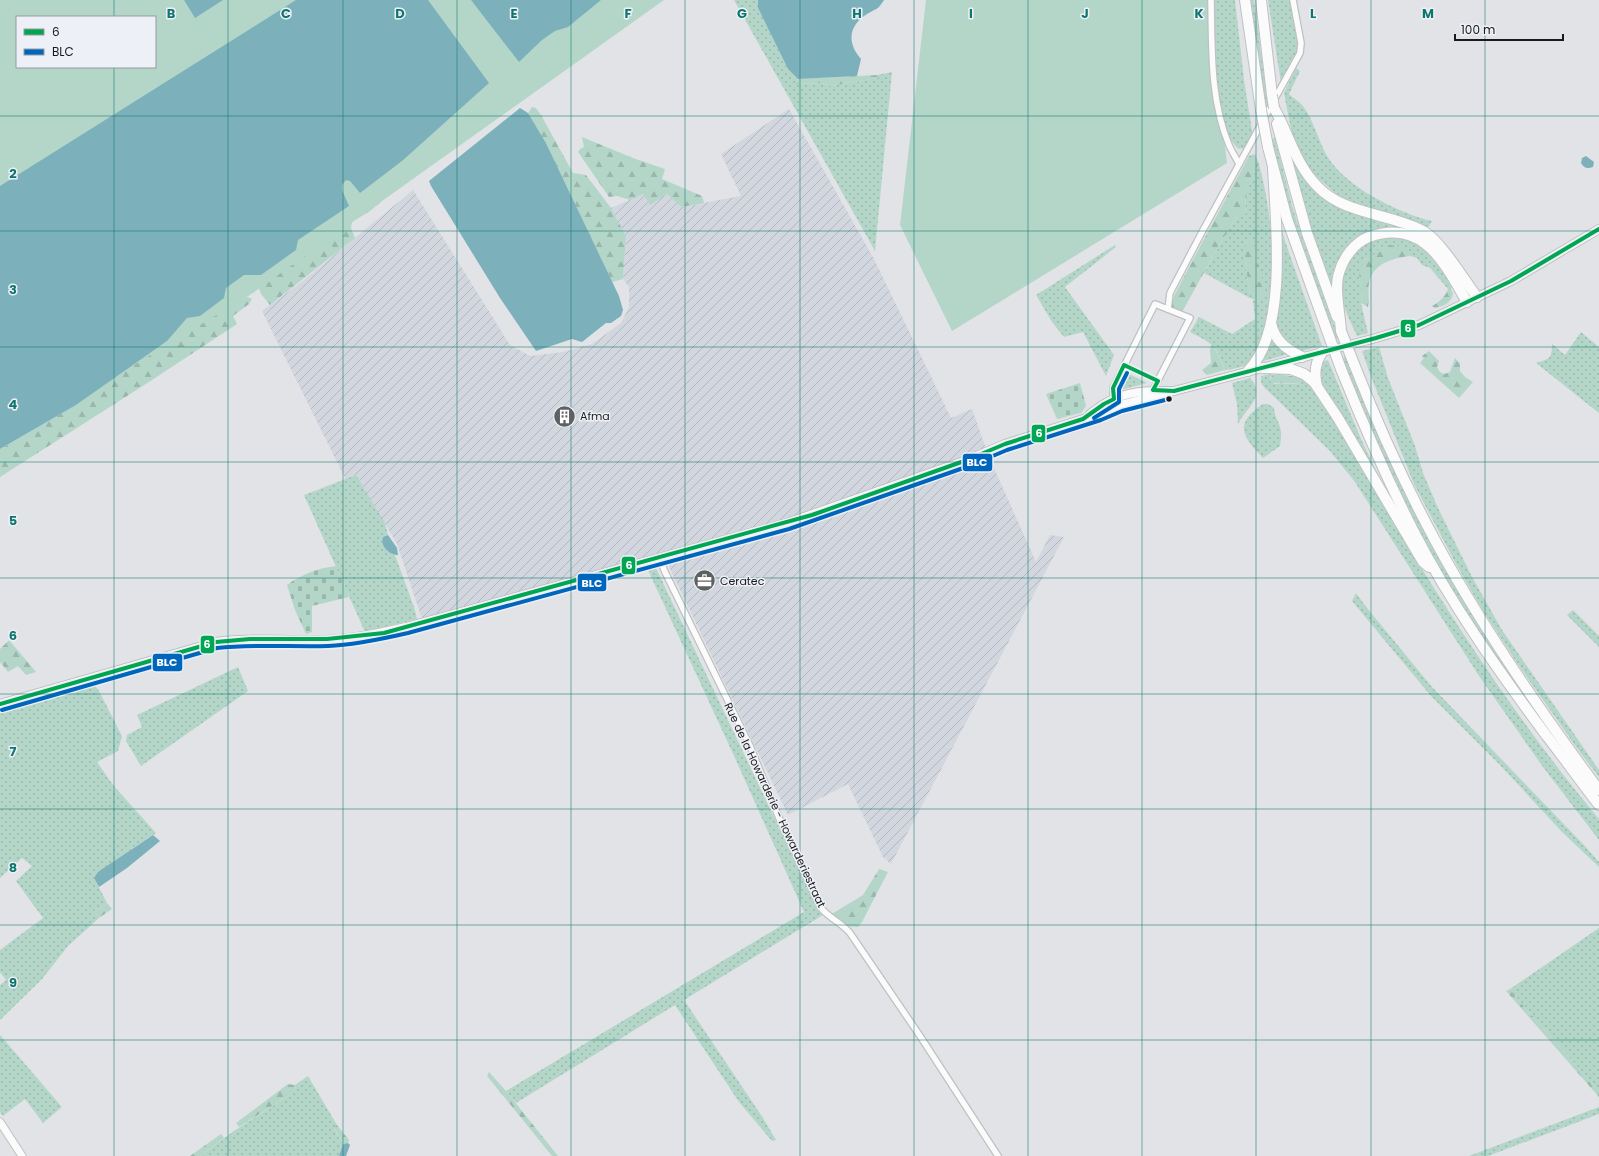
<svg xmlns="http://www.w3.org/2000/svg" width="1599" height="1156" font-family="Poppins,sans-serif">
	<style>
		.industrial { fill: url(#industrial-furrows) }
		.grass { fill: url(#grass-dots) }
		.forest { fill: url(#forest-firs) }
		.cemetery { fill: url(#cemetery-stones) }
		.park { fill: #b4d6c8; fill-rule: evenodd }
		.water { fill: #7cb1bc }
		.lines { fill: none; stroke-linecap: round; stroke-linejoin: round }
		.minor-casing { stroke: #bfc0c2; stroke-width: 8 }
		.tertiary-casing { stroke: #bfc0c2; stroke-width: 9 }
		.secondary-casing { stroke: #bfc0c2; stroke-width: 10 }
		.trunk-casing { stroke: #bfc0c2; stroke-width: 12 }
		.minor { stroke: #fbfbfb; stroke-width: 5.5 }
		.tertiary { stroke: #fbfbfb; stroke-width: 7 }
		.secondary { stroke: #fbfbfb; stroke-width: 8 }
		.trunk { stroke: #fbfbfb; stroke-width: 10 }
		.trunk-bridge-casing { stroke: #bfc0c2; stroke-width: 12; stroke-linecap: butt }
		.trunk-bridge { stroke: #fbfbfb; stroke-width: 10 }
		.bus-1-casing { stroke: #edf0f6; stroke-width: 7 }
		.bus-2-casing { stroke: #edf0f6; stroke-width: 7 }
		.bus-1 { stroke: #00a651; stroke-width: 4 }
		.bus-2 { stroke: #0065bd; stroke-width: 4 }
		.grid { fill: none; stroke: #0f766e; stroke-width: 1; stroke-opacity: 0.55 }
		.bus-dot { fill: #191a1c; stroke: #edf0f6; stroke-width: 1.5 }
		.labels { text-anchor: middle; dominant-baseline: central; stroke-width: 3; stroke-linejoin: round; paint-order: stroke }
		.poi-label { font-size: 11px; fill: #191a1c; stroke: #edf0f6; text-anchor: start }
		.street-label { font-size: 11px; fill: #191a1c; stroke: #edf0f6 }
		.grid-label { font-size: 13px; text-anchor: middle; font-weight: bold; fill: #0f766e; stroke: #edf0f6; stroke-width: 3; stroke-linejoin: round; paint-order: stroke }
		.line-badge { stroke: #edf0f6; stroke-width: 1.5 }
		.badge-label { font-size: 11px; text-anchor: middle; font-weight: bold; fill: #fff }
	</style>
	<defs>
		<pattern id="industrial-furrows" width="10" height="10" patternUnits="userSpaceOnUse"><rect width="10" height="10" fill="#d2d6de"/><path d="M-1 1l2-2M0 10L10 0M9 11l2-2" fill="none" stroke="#b4b7be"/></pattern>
		<pattern id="grass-dots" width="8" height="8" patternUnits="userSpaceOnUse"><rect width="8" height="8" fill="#b4d6c8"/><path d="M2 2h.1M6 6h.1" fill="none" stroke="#9ab7ab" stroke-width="1.8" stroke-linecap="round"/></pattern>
		<pattern id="forest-firs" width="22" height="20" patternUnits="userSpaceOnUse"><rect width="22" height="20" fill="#b4d6c8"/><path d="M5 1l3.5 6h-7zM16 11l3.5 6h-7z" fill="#9ab7ab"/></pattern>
		<pattern id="cemetery-stones" width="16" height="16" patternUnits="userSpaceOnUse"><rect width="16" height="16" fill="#b4d6c8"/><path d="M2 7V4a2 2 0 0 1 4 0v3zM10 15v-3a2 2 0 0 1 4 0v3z" fill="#9ab7ab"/></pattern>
	</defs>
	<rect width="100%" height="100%" fill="#e2e3e7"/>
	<polygon class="industrial" points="789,109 874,259 951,418 972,409 989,457 1036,562 1050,535 1064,537 891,864 883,857 848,784 788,815 662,552 422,619 397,544 356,475 346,480 262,311 304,280 413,190 510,345 530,356 563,352 592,344 621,323 629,307 629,287 623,279 626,236 611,208 643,194 667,194 681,207 741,196 721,154"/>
	<g class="grass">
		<polygon points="734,0 758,0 758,8 788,69 798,79 797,84 821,83 831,86 877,78 877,75 892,72 875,251"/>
		<path d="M 1214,0 L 1235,0 L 1244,80 L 1253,137 L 1245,148 L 1239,149 C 1212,128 1214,34 1214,0 Z"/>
		<polygon points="1248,0 1254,0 1268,105 1264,108"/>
		<path d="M 1268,0 L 1290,0 L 1299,42 C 1297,57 1289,70 1281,83 Z"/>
		<path d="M 1296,68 L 1300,71 L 1289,94 C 1293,98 1300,102 1303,106 C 1314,121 1318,140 1327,156 C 1344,186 1400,214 1432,221 L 1427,229 L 1415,223 L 1348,201 L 1334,192 L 1311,172 L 1294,145 L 1284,93 Z"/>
		<polygon points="1275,138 1292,205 1301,234 1339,338 1335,339 1287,205 1270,140"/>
		<path d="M 1291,154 L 1317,190 L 1423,235 L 1408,232 L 1351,246 L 1334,290 C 1315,246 1300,200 1291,154 Z"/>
		<path d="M 1259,164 C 1272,213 1275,258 1268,309 C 1266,320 1266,334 1261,344 C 1258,352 1253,359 1248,365 L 1229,370 L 1228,369 L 1225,370 C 1216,345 1213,344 1190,332 L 1199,317 L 1232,334 L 1255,319 L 1253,300 L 1256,300 L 1265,290 L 1262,283 L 1245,259 L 1250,298 L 1204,273 L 1222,240 L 1237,217 L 1246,213 C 1243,196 1251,179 1259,164 Z"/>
		<polygon points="1277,215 1287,247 1322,346 1297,352 1282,341 1274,319"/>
		<path d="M 1393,236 C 1425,241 1436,262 1452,287 L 1451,290 L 1448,289 L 1430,268 L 1422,265 L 1417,258 L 1410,256 L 1408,250 L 1381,247 L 1372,257 L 1366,259 L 1359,281 L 1362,287 L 1361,303 L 1368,333 L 1357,336 C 1352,325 1346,314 1343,302 C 1337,279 1348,253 1369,242 C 1376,238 1386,238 1393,236 Z"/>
		<polygon points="1115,245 1116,247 1065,287 1114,355 1106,376 1083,332 1064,337 1052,322 1036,295"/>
		<path d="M 1581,332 L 1599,347 L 1599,413 L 1536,363 C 1549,359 1552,359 1552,344 L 1565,355 Z"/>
		<polygon points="1270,336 1288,354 1260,362"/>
		<polygon points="1379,347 1388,378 1415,446 1423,473 1438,508 1472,577 1502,630 1599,770 1599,777 1579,751 1517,663 1480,606 1456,564 1414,484 1370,374 1362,351"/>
		<path d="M 1345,357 C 1375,427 1404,498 1442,564 C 1489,647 1545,723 1599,801 L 1481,637 L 1441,571 L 1405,504 L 1375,440 L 1341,359 Z"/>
		<polygon points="1328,360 1361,439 1393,506 1319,378 1321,362"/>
		<polygon points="1129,374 1147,383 1120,390 1126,375"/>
		<path d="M 1270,374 L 1272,375 L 1270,378 L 1274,384 C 1284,382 1293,385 1303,384 L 1304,380 L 1312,386 L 1323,401 C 1406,546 1492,691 1599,819 L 1599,840 L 1543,767 L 1479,676 L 1355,482 L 1330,451 L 1263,386 L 1261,382 L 1261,376 Z"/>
		<path d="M 1250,378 C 1267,396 1246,408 1238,424 L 1237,404 L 1232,383 Z"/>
		<path d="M 1263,404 L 1268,404 L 1274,408 C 1274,415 1278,420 1280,427 C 1282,433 1281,439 1280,446 L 1263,458 C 1253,446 1235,432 1249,416 C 1253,411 1257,408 1263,404 Z"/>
		<polygon points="356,475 385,523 388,535 383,537 387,551 395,555 414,607 417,619 365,632 304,495"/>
		<polygon points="655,566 817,908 823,915 684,1000 763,1118 776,1140 772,1141 739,1102 675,1005 516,1103 506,1091 804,912 735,758 647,568"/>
		<polygon points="1356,593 1367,608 1432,687 1583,844 1599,862 1599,867 1562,832 1500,765 1431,696 1352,601"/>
		<polygon points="1573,610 1599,636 1599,647 1567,615"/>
		<polygon points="238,667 248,691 141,766 126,741 127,735 142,727 137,715"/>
		<polygon points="94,685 99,691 122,736 118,751 97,762 113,785 156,833 133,848 94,878 107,903 94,911 99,918 68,946 42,979 0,1020 0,985 6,980 0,972 0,950 43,918 16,881 32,866 22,858 0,878 0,712"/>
		<polygon points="1599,928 1599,1091 1521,1003 1510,989"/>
		<polygon points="0,1035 62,1107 43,1123 25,1099 3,1116 0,1112"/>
		<polygon points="308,1076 337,1125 334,1129 343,1144 339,1156 200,1156 234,1131 296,1091 295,1085"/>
		<polygon points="1599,1107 1599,1114 1488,1156 1469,1156"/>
	</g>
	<g class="forest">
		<polygon points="877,75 878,78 831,86 821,83 797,84 798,79"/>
		<polygon points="532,107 536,108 541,115 573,173 586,175 611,208 626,236 623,279 612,282 546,143 528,113"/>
		<polygon points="582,137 633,158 665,169 662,179 702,196 704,203 681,207 667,194 650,205 643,194 630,200 617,196 609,197 578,152 580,149 584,147"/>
		<polygon points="447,146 370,211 352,222 351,228 355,238 270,305 261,294 257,282"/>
		<path d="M 1255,154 L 1259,164 C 1251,179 1243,196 1246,213 L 1243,217 L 1237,217 L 1222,240 L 1182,312 L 1171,307 L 1174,296 L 1197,252 L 1249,156 Z"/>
		<polygon points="1248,238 1253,242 1265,290 1260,299 1256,300 1250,298 1245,259 1246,240"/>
		<path d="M 1389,245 L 1403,247 L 1408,250 L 1410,256 C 1395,258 1376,262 1370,279 C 1367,287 1370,298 1368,307 L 1361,303 L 1362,287 L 1359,281 L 1360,268 L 1366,259 L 1372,257 L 1381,247 Z"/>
		<path d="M 1448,289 L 1451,290 L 1453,293 C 1452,303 1444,306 1435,308 L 1432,306 C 1438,303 1446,296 1448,289 Z"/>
		<polygon points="248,297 252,299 249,304 233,316 237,324 149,382 0,477 0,449 76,405 224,298"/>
		<polygon points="1212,344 1220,358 1225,370 1207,375 1202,370 1211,363 1210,349"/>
		<polygon points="1429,351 1439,361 1437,367 1440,372 1444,374 1450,372 1455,358 1460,363 1460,371 1465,377 1473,382 1459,398 1420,363 1424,358 1422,356"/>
		<path d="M 1278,374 L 1297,377 L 1304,380 L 1303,384 C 1296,384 1290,383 1283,383 C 1278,382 1275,385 1270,382 L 1272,375 Z"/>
		<polygon points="9,640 36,672 26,675 18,666 8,672 0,662 0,649"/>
		<polygon points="879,869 888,872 862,922 858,927 846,926 830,915 863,895"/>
		<polygon points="107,903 112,909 99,918 94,911"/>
		<polygon points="1510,989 1521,1003 1599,1091 1599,1097 1506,991"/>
		<polygon points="489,1072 506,1091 558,1156 552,1156 487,1076"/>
		<polygon points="288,1084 295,1085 296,1091 239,1127 236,1123"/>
		<polygon points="337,1125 349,1140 348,1143 343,1144 334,1128"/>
		<polygon points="221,1134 224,1138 200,1156 190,1156"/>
	</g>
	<g class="cemetery">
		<polygon points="1080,383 1086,406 1081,413 1057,419 1046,394"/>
		<path d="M 336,566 L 349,597 L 312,606 L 312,632 L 306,634 L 295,610 L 287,585 C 302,574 318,568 336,566 Z"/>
	</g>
	<g class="park">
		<path d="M 0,0 L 664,0 L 253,293 L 0,446 ZM 17,17 L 155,17 L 155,67 L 17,67 Z"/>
		<polygon points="926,0 1207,0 1227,163 952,331 900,225"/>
	</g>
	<g class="water">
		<polygon points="184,0 223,0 195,18"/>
		<polygon points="296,0 428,0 489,83 402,161 360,193 350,181 346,180 342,185 342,190 349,206 298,240 296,250 261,275 244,275 226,288 224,298 200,316 187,318 167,341 76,405 0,449 0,186"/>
		<polygon points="471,0 601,0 568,27 555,31 542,40 519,62"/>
		<path d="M 758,0 L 884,0 C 877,11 877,8 867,14 C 848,26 847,43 861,59 L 857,76 L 798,79 L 788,69 L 758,8 Z"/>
		<polygon points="520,108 528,113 546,143 619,296 623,310 621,316 611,323 606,323 582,342 572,339 536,351 500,298 431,186 429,181"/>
		<path d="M 1586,156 L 1594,162 L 1593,167 C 1587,169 1584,168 1581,163 L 1582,158 Z"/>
		<path d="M 388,535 L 397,548 L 398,555 C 389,555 380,546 383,537 Z"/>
		<polygon points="153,835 160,841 127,868 99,887 94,878 98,872"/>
		<polygon points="348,1143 350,1145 346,1156 339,1156 343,1144"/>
	</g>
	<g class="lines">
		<defs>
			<g id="minor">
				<path d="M 1211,0 C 1212,48 1210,100 1229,145 C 1232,152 1236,158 1239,164"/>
				<polyline points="1168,309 1170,293 1202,232 1300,53 1301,43 1293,0"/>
				<polyline points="1116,401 1113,396 1113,388 1155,304 1190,318 1153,390"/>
				<path d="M 659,557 L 665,572 L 750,746 L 779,818 L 821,908 C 829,918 842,923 850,933 L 920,1036 L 998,1156"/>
			</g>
			<polyline id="tertiary" points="0,1122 22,1156"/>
			<g id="secondary">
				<path d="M 1090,414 C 1096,410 1100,406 1106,403 C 1127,390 1150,391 1174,391 L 1376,338 L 1419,325 L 1511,281 L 1599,229"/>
				<path d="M 0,704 L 216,642 C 250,637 284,641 318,640 C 348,640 377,634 406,627 L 787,523 L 967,460 L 1005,444 L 1099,414 L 1120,405 L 1174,391"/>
			</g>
			<g id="trunk">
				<polyline points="1245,0 1261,110"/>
				<polyline points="1261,0 1272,95"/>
				<path d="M 1274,108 C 1289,134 1295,164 1318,187 C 1345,215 1390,213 1423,231 C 1440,240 1465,281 1477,297"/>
				<polyline points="1277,124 1307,233 1337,317"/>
				<polyline points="1268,147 1287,219 1329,336"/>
				<path d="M 1271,323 C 1275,341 1286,349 1302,357"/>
				<path d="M 1341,331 C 1340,314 1334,288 1339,273 C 1343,258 1355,242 1369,237 C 1423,218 1444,262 1467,302"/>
				<path d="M 1354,364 C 1378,425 1405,485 1436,542 C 1483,629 1540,711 1599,790"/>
				<polyline points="1263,368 1291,369 1304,374 1314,382 1338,418 1423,562 1429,567"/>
				<path d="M 1341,369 C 1363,424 1387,479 1414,532 C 1451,604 1498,670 1546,735 C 1564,758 1581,782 1599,805"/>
				<path d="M 1248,371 C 1288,331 1276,222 1273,169"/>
				<path d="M 1317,386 C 1314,373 1315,363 1322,352"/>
			</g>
		</defs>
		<use href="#minor" class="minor-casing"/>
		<use href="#tertiary" class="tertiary-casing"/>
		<use href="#secondary" class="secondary-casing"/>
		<use href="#trunk" class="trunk-casing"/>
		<use href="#minor" class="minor"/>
		<use href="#tertiary" class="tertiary"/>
		<use href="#secondary" class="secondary"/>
		<use href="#trunk" class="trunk"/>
		<defs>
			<g id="trunk-bridge">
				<polyline points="1272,95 1274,108"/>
				<polyline points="1261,110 1268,147"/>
				<polyline points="1341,331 1354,364"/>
				<polyline points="1329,336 1341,369"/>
			</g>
		</defs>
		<use href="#trunk-bridge" class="trunk-bridge-casing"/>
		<use href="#trunk-bridge" class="trunk-bridge"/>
		<defs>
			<polyline id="bus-1" points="0,704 216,642 250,639 327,639 384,633 812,515 967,460 1005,444 1083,419 1104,404 1114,399 1113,388 1124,365 1158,381 1153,390 1174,391 1376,338 1419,325 1511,281 1599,229"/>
			<g id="bus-2">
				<polyline points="1094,418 1119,402 1119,389 1127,373"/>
				<path d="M 2,710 L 217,648 C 254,644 291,647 328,646 C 355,645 382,639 408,633 L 789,529 L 969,466 L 1007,450 L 1101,420 L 1122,411 L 1169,399"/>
			</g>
		</defs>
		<use href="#bus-1" class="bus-1-casing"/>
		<use href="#bus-2" class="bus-2-casing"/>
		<use href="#bus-1" class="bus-1"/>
		<use href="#bus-2" class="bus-2"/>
	</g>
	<path class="grid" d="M 114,0 L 114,17M 228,0 L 228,1156M 343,0 L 343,1156M 457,0 L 457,1156M 571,0 L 571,1156M 685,0 L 685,1156M 800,0 L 800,1156M 914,0 L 914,1156M 1028,0 L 1028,1156M 1142,0 L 1142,1156M 1256,0 L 1256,1156M 1371,0 L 1371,1156M 1485,0 L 1485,1156M 114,67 L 114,1156M 0,116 L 1599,116M 0,231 L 1599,231M 0,347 L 1599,347M 0,462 L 1599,462M 0,578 L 1599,578M 0,694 L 1599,694M 0,809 L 1599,809M 0,925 L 1599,925M 0,1040 L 1599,1040"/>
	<defs>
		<symbol id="building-disc" viewBox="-11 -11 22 22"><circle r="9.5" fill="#5f6063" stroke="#edf0f6"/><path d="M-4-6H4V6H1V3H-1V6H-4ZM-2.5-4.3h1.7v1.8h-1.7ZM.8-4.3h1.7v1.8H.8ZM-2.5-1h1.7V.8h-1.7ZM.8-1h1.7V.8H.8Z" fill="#fff"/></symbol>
		<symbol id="office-disc" viewBox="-11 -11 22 22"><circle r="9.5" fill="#5f6063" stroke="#edf0f6"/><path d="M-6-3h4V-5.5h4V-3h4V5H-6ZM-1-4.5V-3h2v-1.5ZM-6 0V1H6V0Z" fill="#fff"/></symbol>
	</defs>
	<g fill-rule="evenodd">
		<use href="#building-disc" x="552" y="404" width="25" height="25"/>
		<use href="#office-disc" x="692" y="568" width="25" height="25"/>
	</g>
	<circle class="bus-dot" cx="1169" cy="399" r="3.5"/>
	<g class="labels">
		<g class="poi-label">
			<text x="580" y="416">Afma</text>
			<text x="720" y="581">Ceratec</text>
		</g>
		<g class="street-label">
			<text transform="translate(775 805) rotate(65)">Rue de la Howarderie - Howarderiestraat</text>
		</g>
	</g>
	<g class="grid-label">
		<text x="171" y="18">B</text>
		<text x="286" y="18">C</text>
		<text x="400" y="18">D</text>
		<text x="514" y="18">E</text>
		<text x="628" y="18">F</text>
		<text x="742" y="18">G</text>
		<text x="857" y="18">H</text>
		<text x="971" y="18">I</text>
		<text x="1085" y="18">J</text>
		<text x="1199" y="18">K</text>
		<text x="1313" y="18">L</text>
		<text x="1428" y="18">M</text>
		<text x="13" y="178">2</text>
		<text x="13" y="294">3</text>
		<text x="13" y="409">4</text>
		<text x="13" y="525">5</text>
		<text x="13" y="640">6</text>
		<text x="13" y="756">7</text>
		<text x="13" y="872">8</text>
		<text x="13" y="987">9</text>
	</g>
	<g class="line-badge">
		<rect x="1400" y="319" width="16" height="19" rx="4" fill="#00a651"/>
		<rect x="1031" y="424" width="15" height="19" rx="4" fill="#00a651"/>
		<rect x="962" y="453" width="31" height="19" rx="4" fill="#0065bd"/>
		<rect x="621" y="556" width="15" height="19" rx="4" fill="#00a651"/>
		<rect x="577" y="573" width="30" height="19" rx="4" fill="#0065bd"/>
		<rect x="200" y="635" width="15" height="19" rx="4" fill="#00a651"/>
		<rect x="152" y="653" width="31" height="19" rx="4" fill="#0065bd"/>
	</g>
	<g class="badge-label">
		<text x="1408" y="332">6</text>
		<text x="1039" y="437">6</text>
		<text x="977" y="466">BLC</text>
		<text x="629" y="569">6</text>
		<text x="592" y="587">BLC</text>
		<text x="207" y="648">6</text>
		<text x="167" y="666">BLC</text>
	</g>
	<rect x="16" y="16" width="140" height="52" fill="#edf0f6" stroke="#989a9f"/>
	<rect x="24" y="29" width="20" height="6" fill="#00a651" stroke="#989a9f"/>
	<text x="52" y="36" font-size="12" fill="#191a1c">6</text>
	<rect x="24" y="49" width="20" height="6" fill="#0065bd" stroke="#989a9f"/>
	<text x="52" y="56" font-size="12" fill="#191a1c">BLC</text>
	<path d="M1455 34v6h108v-6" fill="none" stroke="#191a1c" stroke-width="2"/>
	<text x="1461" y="34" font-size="12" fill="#191a1c" stroke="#edf0f6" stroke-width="3" paint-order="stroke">100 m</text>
</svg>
